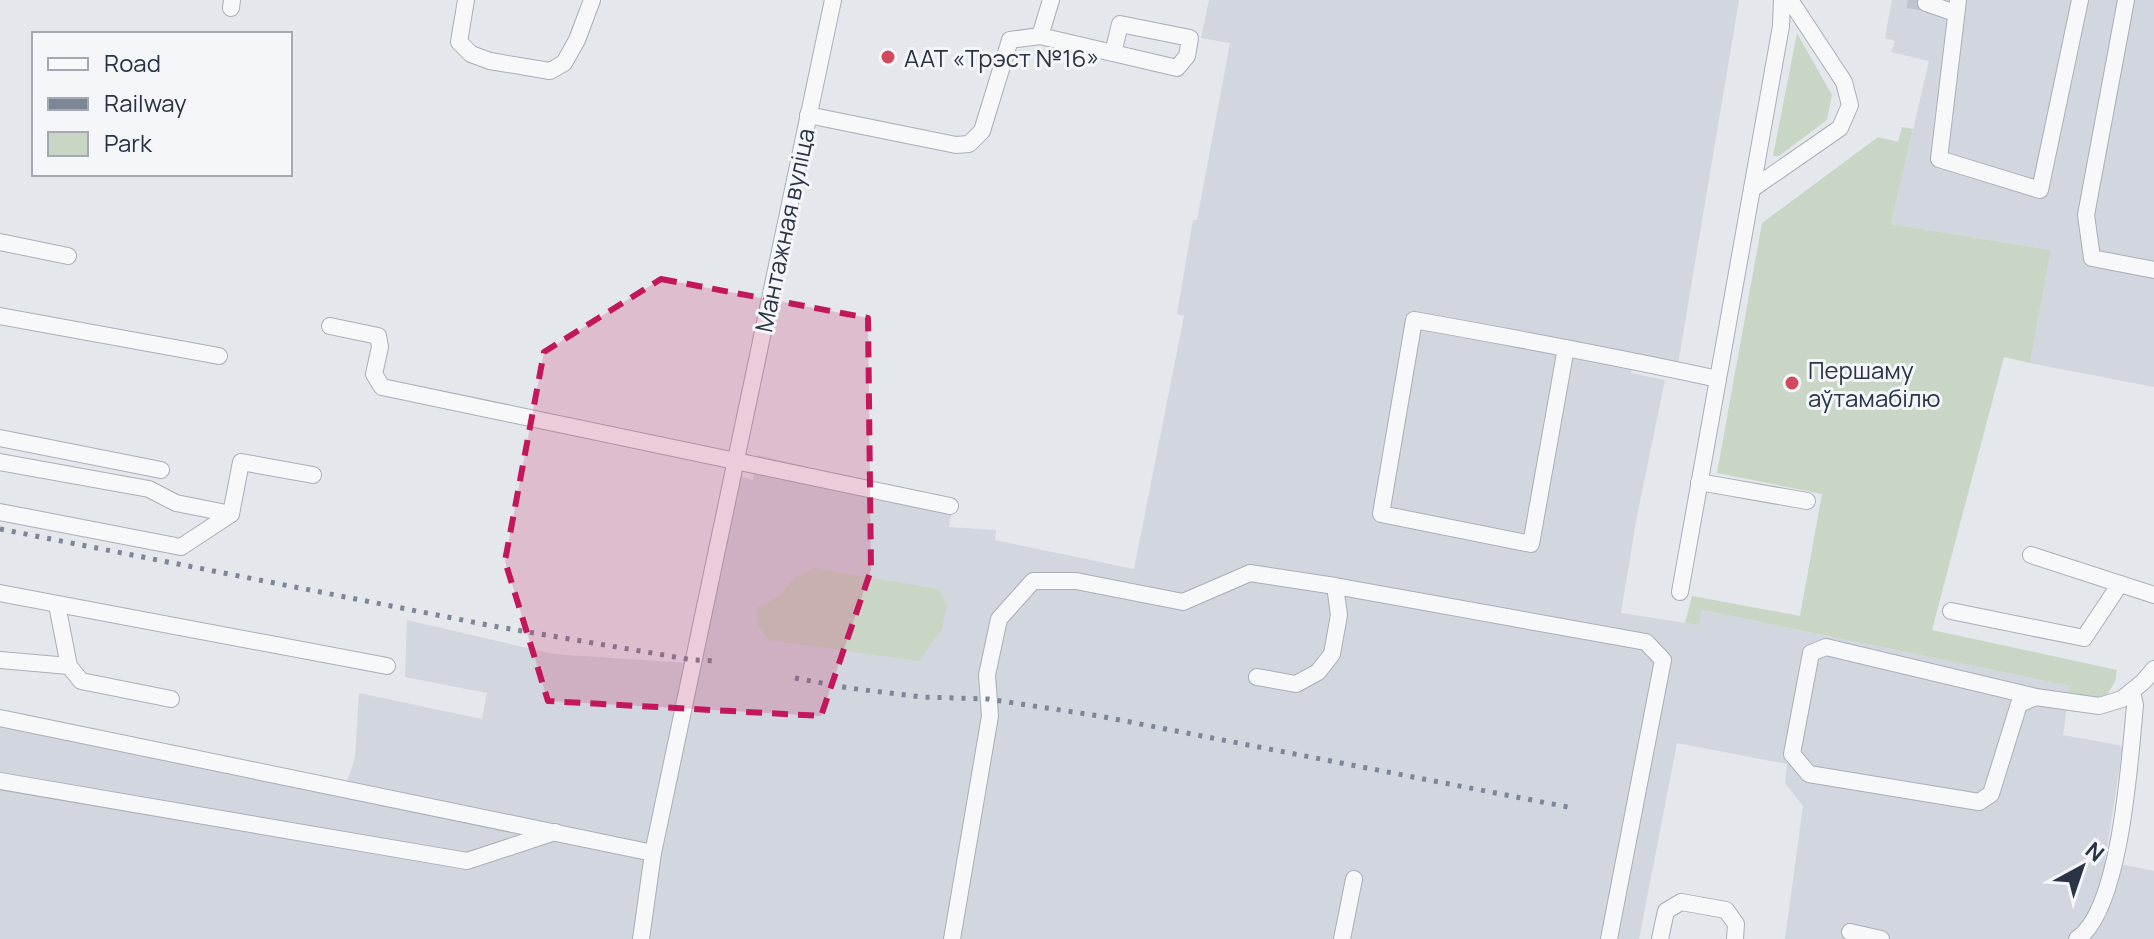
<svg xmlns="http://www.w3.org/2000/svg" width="2154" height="939" font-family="Manrope,sans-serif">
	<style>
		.built { fill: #d2d6de }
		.green { fill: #c9d6c5 }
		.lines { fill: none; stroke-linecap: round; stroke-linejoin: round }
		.minor-tunnel { stroke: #bfc3cb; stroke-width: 16; stroke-dasharray: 16 8; stroke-linecap: butt }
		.minor-casing { stroke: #a9aeb7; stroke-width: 18 }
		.minor { stroke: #f7f8fa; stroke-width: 16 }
		.rail { stroke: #7d8696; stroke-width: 5; stroke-dasharray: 4 8; stroke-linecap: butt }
		.marked { fill: #c2185b; fill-opacity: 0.2; stroke: #c2185b; stroke-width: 6; stroke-dasharray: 16 10; stroke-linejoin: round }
		.poi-dot { fill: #d1495b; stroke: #f4f6f9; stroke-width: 3 }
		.labels { text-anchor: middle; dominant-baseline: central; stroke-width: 6; stroke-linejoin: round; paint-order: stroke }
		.poi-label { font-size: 24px; fill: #2b3445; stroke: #f4f6f9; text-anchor: start }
		.street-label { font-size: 24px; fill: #2b3445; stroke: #f4f6f9 }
	</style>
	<rect width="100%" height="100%" fill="#e4e7ec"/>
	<g class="built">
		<polygon points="1209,0 1739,0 1678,364 1636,355 1631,373 1665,380 1636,521 1621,613 1698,625 1702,610 2070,686 2063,735 2123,746 2105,861 2154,871 2154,939 1785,939 1803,806 1785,783 1787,764 1677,743 1639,939 0,939 0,711 347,782 355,758 359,693 482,719 487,693 405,677 407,620 553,654 688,663 731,475 753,480 758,455 954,501 949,527 996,530 995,540 1134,569 1184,316 1177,314 1193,220 1197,220 1230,43 1201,38"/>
		<polygon points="1892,0 2154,0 2154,387 2030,363 2051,250 1891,224 1929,61 1891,52 1895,41 1885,38"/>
	</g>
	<g class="green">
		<polygon points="1797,33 1832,95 1827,120 1779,156 1773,156"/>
		<polygon points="1902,127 1913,129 1891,224 2051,250 2030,363 2004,357 1932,630 2117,670 2115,682 2107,695 2097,697 2069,693 2070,686 1702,610 1699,625 1685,623 1692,596 1800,616 1822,494 1717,473 1762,223 1878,137 1898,142"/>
		<polygon points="814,568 938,589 947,604 942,629 919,661 768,640 758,626 757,608 782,594 794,578"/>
	</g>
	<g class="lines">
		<polyline class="minor-tunnel" points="1908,0 1926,3"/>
		<defs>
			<g id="minor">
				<polyline points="466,0 459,42 471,54 490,61 550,71 564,63 577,40 592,0"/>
				<polyline points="1958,0 1939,159 2040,190 2080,0"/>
				<polyline points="2126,0 2086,215 2092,258 2154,270"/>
				<polyline points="1926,3 1955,13"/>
				<polyline points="231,8 232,0"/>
				<polygon points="1120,24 1190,38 1187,56 1177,68 1113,53"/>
				<polyline points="1040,36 1051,0"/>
				<polyline points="808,115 956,145 969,144 982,131 1010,40 1040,36 1113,53"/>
				<polyline points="1752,189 1840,128 1850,105 1844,82 1790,0"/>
				<polyline points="0,242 68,256"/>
				<polyline points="0,316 219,356"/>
				<polyline points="330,326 378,336 380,347 374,374 382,387 950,506"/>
				<path d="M 1566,348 L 1531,544 L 1381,514 L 1414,320 C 1515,338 1617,357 1718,379"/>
				<polyline points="0,438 161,470"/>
				<polyline points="0,462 149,489 176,503 231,514"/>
				<polyline points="1699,482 1807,501"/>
				<polyline points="0,512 181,547 231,514 241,462 313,475"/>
				<polyline points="2031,555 2154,595"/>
				<polyline points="1680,592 1781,26 1782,0"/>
				<polyline points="0,593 387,666"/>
				<polyline points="57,605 69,666 81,681 171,699"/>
				<polyline points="1951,611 2084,638 2120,584"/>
				<polyline points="0,660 69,666"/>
				<polyline points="1257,677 1296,684 1318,672 1332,654 1339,615 1335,586"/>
				<polyline points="2036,697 2019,704 1991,794 1979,802 1809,774 1792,754 1811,653 1826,647 2036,697 2099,706 2122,699 2143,682 2154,669"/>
				<polyline points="0,718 653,853"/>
				<polyline points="0,781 467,861 555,832"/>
				<polyline points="1850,932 1881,939"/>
				<polyline points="641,939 653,853 833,0"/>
				<polyline points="952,939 990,716 987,675 999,619 1033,581 1076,581 1183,602 1250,573 1335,586 1646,642 1663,660 1609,939"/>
				<polyline points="1342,939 1354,879"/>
				<polyline points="1660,939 1666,911 1681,902 1726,910 1736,924 1735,939"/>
				<path d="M 2077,939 C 2121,910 2130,757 2135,705 L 2132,692"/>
			</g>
		</defs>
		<use href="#minor" class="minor-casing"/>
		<use href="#minor" class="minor"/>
		<g class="rail">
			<polyline points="0,529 493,626 693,660 718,661"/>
			<polyline points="795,678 849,688 921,697 988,699 1099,716 1573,808"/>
		</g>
	</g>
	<path class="marked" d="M 661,279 L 868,318 L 871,570 L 821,716 L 548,701 L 505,561 L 544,352 Z"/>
	<g class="poi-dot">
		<circle cx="888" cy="57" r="8"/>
		<circle cx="1792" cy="383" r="8"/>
	</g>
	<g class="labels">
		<g class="poi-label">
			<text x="904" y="57">ААТ «Трэст №16»</text>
			<text x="1808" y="369">Першаму<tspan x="1808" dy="28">аўтамабілю</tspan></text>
		</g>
		<g class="street-label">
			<text transform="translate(784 230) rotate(-78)">Мантажная вуліца</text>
		</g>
	</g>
	<rect x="32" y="32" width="260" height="144" fill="#f4f6f9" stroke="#a4a8b1" stroke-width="2"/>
	<rect x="48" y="58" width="40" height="12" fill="#f7f8fa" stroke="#a4a8b1" stroke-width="2"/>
	<text x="104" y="72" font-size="24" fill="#2b3445">Road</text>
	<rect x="48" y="98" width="40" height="12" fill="#7d8696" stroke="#a4a8b1" stroke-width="2"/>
	<text x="104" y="112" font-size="24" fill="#2b3445">Railway</text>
	<rect x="48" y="132" width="40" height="24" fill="#c9d6c5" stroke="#a4a8b1" stroke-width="2"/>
	<text x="104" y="152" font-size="24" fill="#2b3445">Park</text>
	<g transform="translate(2082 867) rotate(40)" stroke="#f4f6f9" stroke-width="6" paint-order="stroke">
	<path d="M0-6L14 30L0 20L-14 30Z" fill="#2b3445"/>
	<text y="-12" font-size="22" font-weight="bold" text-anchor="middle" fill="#2b3445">N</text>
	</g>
</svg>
